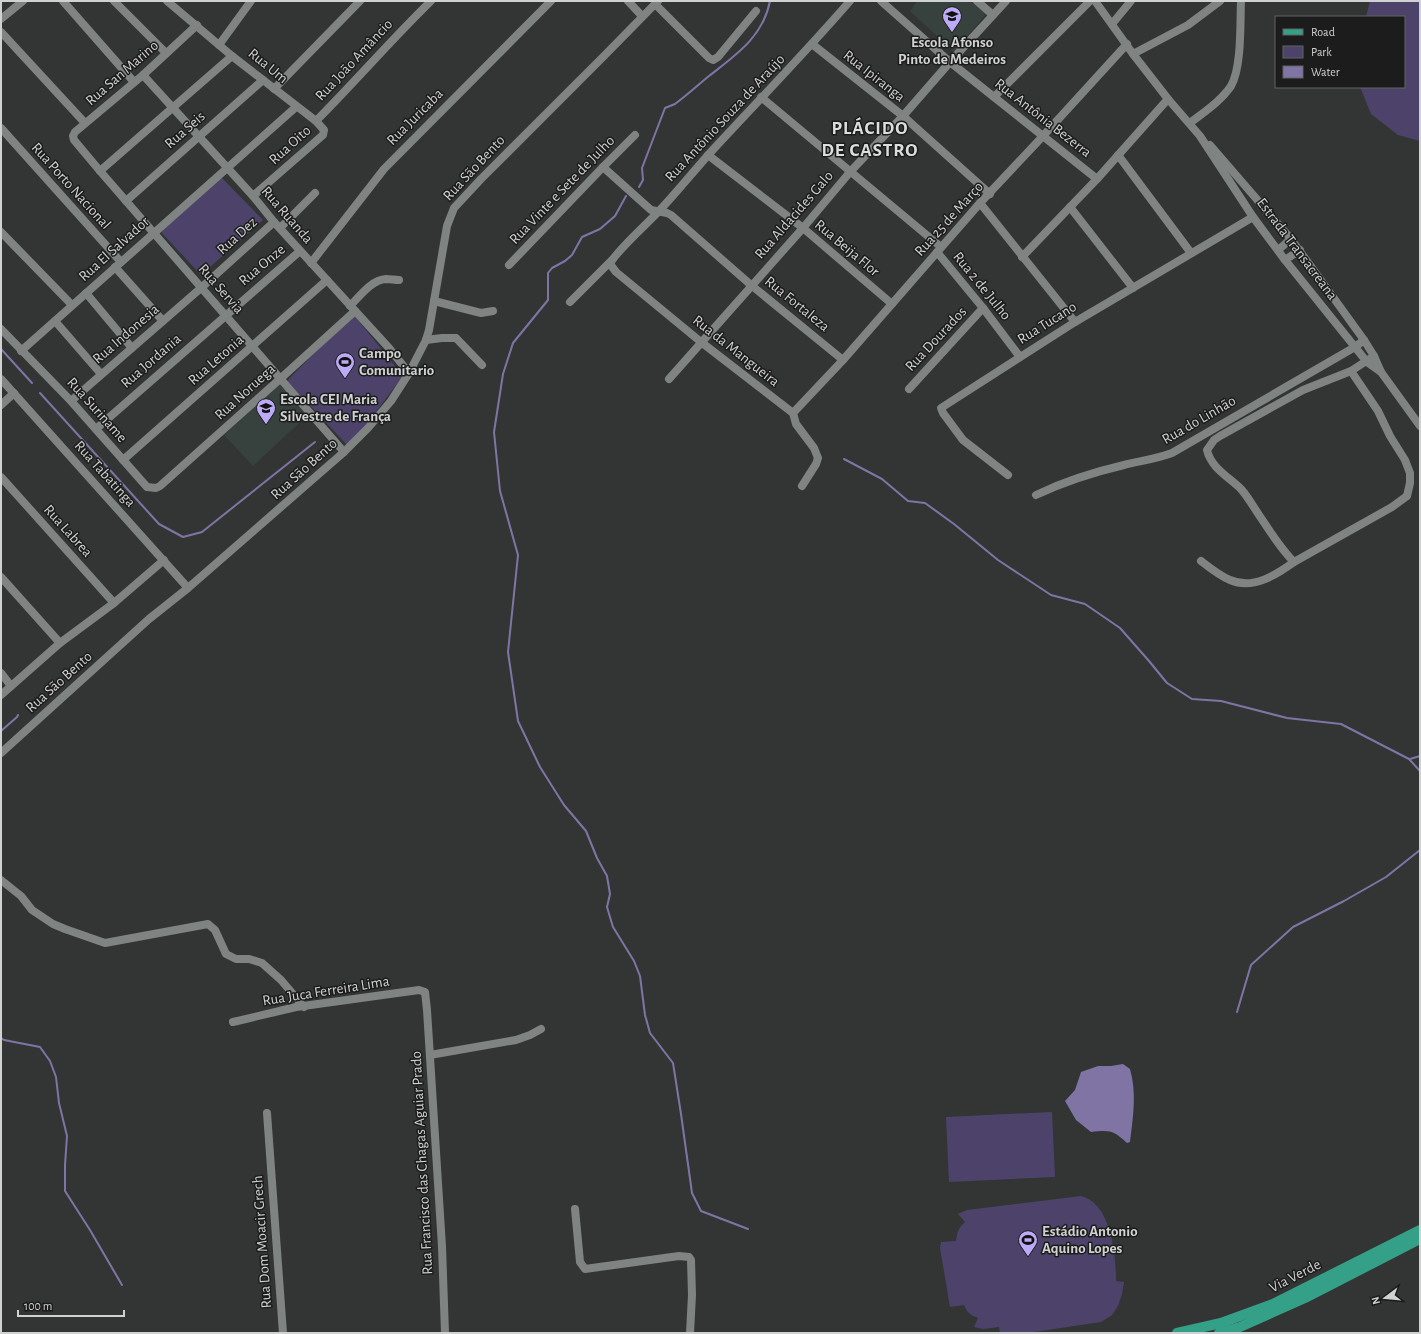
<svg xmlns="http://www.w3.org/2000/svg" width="1421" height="1334" font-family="'Alegreya Sans',sans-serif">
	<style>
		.built { fill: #37413d }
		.green { fill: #4d436a }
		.water { fill: #8074a5 }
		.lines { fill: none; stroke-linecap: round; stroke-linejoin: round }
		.stream { stroke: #8074a5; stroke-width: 2 }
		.minor { stroke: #7f8382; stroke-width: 8 }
		.tertiary { stroke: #7f8382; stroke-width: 8 }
		.primary { stroke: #35a088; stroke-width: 10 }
		.labels { text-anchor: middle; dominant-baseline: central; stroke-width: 3; stroke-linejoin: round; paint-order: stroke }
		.poi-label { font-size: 15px; font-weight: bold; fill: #d0d2d1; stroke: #1b1c1b; text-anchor: start }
		.street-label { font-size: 15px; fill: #d0d2d1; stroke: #1b1c1b }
		.district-label { font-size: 19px; font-weight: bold; letter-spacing: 1px; fill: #dadfdd; stroke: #1b1c1b }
	</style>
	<rect width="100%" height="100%" fill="#323534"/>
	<g class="built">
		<polygon points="917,1 972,1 987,13 954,52 910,11"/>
		<polygon points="279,384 307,416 253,466 224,435"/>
	</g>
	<g class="green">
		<polygon points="1370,1 1420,1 1420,141 1398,135 1371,114 1360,87 1404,87 1404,17 1366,17"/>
		<polygon points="221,177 263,220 201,275 160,231"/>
		<polygon points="353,314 403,376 349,447 287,381"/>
		<polygon points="1052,1112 1055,1177 949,1182 946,1117"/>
		<path d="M 1081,1196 C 1111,1203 1116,1255 1116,1281 L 1124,1282 L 1122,1294 L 1118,1306 L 1112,1315 L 1101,1322 L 1027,1333 L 1000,1333 L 999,1327 L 983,1329 L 974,1327 L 978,1318 C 970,1315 967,1312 964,1305 L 950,1307 L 940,1248 L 941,1242 L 956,1241 C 957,1232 959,1227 965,1222 L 958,1214 L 967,1210 Z"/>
	</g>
	<path class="water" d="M 1123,1064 L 1130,1069 C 1137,1093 1133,1117 1130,1142 L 1127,1143 C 1113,1130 1110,1130 1091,1132 L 1076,1120 L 1065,1101 L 1075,1090 L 1081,1072 L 1098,1066 L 1111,1066 Z"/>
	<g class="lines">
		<g class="stream">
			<path d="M 639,187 L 643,180 L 642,168 L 665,108 L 675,104 C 687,95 698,85 709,76 C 736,55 763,37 770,1"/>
			<polyline points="626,196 615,216 600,229 582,237 572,255 565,261 552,268 548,273 548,300 513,343 503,374 494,432 500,491 518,555 508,652 518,721 540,767 564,805 586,831 597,858 607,876 610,894 607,907 613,927 634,961 640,976 645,1015 650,1033 673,1063 681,1114 692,1193 701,1211 748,1229"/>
			<polyline points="1,349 32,383"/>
			<polyline points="40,393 159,524 183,537 202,532 315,442"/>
			<polyline points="844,459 882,479 908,501 925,503 954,524 998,560 1051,595 1085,604 1120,628 1149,661 1167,683 1192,699 1221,701 1287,718 1341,724 1409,759 1420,771"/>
			<polyline points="1,731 17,717 18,715"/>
			<polyline points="1410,759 1420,756"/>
			<polyline points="1237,1012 1251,965 1293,927 1344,901 1386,877 1420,850"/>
			<polyline points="1,1038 4,1040 40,1047 50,1061 56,1077 59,1103 67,1136 65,1165 65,1191 90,1230 122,1285"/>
		</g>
		<g class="minor">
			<polyline points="63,1 134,82"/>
			<polyline points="114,1 166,53"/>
			<polyline points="167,1 232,56 316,121 324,130 323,135 253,196"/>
			<polyline points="628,1 642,16"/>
			<polyline points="881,1 950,62 1097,179"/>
			<polyline points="977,1 993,15"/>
			<polyline points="655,4 709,58 713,60 718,57 756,11"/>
			<polyline points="1,19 23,1"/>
			<polyline points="1112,24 1131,1"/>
			<polyline points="197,25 143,75 75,132 73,136 74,140 100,171 344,452"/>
			<polyline points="1,32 85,123"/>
			<polyline points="812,44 903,116 990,194"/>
			<polyline points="219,45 251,1"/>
			<polyline points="1133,54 1188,25 1220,1"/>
			<polyline points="143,75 253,196 274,222 389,348 409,373"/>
			<polyline points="274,89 360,1"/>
			<polyline points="761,97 941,247"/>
			<polyline points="994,97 1090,1"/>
			<path d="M 316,121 C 355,82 391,40 431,1"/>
			<path d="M 1190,123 C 1204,112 1221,101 1231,86 C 1242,67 1240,23 1241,1"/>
			<polyline points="1,128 121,262"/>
			<polyline points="708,155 803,228 892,304"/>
			<polyline points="1118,155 1191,253"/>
			<polyline points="603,167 651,210 667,213 671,215 751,285 843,360"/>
			<polyline points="100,171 232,56"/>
			<polyline points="126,201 263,80"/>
			<polyline points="980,203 1075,322"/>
			<polyline points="1070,207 1133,288"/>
			<polyline points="280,228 315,193"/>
			<polyline points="1,232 72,305"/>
			<polyline points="937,252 983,308 1020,357"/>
			<polyline points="1022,257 1097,179 1168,99"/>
			<polyline points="311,263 384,169 551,1"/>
			<polyline points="509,265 603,167 635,135"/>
			<polyline points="115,267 163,321"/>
			<polyline points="86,293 132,348"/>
			<polyline points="434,301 481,313 493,311"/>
			<polyline points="570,302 612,260"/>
			<path d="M 350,306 C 360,296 371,280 386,279 C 390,279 395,280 399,280"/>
			<polyline points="55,321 101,374"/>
			<polyline points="1,329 71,401 147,487 156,488 160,486 280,379 355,311"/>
			<polyline points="426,340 442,338 456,338 482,365"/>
			<polyline points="21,351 296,107"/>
			<path d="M 1351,371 L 1378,411 L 1390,436 L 1405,460 L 1410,473 L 1410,483 L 1407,496 L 1392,507 L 1294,562 C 1280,548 1270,531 1259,515 C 1253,506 1248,497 1241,489 C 1229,477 1211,468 1207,450 L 1214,440 L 1220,436 L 1303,390 L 1351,371 L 1374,356"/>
			<polyline points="1,379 188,588"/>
			<polyline points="669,379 803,228 850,172 903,116 950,62 1006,1"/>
			<polyline points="909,389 983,308"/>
			<polyline points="71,401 201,288 274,222"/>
			<polyline points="1,405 14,393"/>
			<polyline points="793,413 843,360 980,203 1043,136 1127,44"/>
			<polyline points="96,429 300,251"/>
			<polyline points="123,460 327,280"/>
			<polyline points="1008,475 963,440 943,413 941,408 1075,322 1253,217"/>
			<polyline points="1,477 114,603"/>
			<path d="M 802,486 L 816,464 L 818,458 L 814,448 L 796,424 L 793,413 L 701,342 L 616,272 L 610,264 C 614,253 650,221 660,210 C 677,192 693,172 710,153 C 757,102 805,53 850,1"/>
			<path d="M 1036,495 C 1065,481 1094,472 1124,465 C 1140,461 1156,459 1172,453 L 1355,347 L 1364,340"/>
			<path d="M 1201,561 C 1210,568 1220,576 1230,580 C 1253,590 1276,575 1294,562"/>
			<polyline points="1,577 60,643"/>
			<polyline points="1,673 11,686"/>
			<polyline points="1,695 60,643 114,603 164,560"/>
			<polyline points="1,753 149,619 188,588 344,452 368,428 391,401 409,373 426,340 429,330 447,226 454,208 481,179 603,57 658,1"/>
			<polyline points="1,880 21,896 32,910 53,924 65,929 105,943 208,924 215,930 226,954 236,959 249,959 262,963 281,980 304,1007"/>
			<polyline points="233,1022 296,1007 419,990 425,992 427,1010 442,1246 445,1333"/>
			<polyline points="430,1055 516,1040 530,1035 541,1029"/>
			<polyline points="267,1113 283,1333"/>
			<polyline points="575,1209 580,1262 585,1269 679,1256 689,1257 691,1260 692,1295 690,1333"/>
		</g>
		<g class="tertiary">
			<polyline points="1095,1 1133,54 1168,99 1200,136 1253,217 1285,260 1367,362 1381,372"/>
			<polyline points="1210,145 1291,239 1364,340 1374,356 1381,372 1420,426"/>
			<polyline points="1278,250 1291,239"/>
			<polyline points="1285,260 1300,250"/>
		</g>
		<g class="primary">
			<polyline points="1177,1333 1221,1323 1273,1304 1420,1230"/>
			<polyline points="1219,1333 1240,1327 1305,1298 1420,1239"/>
		</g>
	</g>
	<defs>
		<symbol id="school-pin" viewBox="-11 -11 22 30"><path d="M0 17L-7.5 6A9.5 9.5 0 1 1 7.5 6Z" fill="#bcaaf6" stroke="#1b1c1b"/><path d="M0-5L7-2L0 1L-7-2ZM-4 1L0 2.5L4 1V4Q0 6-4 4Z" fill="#111"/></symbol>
		<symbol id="stadium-pin" viewBox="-11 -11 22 30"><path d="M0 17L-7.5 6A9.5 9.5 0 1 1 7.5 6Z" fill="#bcaaf6" stroke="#1b1c1b"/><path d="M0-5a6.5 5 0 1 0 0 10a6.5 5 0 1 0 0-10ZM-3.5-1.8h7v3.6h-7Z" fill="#111"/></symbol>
	</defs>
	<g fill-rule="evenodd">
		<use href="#school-pin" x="941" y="5" width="22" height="30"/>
		<use href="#stadium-pin" x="334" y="351" width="22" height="30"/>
		<use href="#school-pin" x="255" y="397" width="22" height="30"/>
		<use href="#stadium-pin" x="1017" y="1229" width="22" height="30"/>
	</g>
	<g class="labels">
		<g class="poi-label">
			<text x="952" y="42" text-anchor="middle">Escola Afonso<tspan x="952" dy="17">Pinto de Medeiros</tspan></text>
			<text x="359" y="353">Campo<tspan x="359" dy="17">Comunitario</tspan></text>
			<text x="280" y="399">Escola CEI Maria<tspan x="280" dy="17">Silvestre de França</tspan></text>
			<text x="1042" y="1231">Estádio Antonio<tspan x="1042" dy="17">Aquino Lopes</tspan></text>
		</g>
		<g class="street-label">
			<text transform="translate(354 60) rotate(-47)">Rua João Amâncio</text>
			<text transform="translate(268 66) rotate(39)">Rua Um</text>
			<text transform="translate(122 73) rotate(-41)">Rua San Marino</text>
			<text transform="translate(874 76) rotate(38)">Rua Ipiranga</text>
			<text transform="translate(415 117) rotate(-45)">Rua Juricaba</text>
			<text transform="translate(725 118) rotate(-47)">Rua Antônio Souza de Araújo</text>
			<text transform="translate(1043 118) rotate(38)">Rua Antônia Bezerra</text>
			<text transform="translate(185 130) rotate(-41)">Rua Seis</text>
			<text transform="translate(290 145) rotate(-42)">Rua Oito</text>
			<text transform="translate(474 168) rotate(-47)">Rua São Bento</text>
			<text transform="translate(71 186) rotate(48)">Rua Porto Nacional</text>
			<text transform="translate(562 190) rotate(-46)">Rua Vinte e Sete de Julho</text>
			<text transform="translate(287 215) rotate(49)">Rua Ruanda</text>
			<text transform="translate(794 215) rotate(-49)">Rua Aldacides Galo</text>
			<text transform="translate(949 219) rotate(-48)">Rua 25 de Março</text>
			<text transform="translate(237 236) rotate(-42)">Rua Dez</text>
			<text transform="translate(847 248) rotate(40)">Rua Beija Flor</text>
			<text transform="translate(114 249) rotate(-42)">Rua El Salvador</text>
			<text transform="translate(1297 249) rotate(53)">Estrada Transacreana</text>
			<text transform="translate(262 265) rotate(-40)">Rua Onze</text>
			<text transform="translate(982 286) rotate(51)">Rua 2 de Julho</text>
			<text transform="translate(221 289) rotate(49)">Rua Servia</text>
			<text transform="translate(797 304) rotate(39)">Rua Fortaleza</text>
			<text transform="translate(1047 323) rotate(-32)">Rua Tucano</text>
			<text transform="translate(126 334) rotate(-41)">Rua Indonesia</text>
			<text transform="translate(936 339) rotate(-47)">Rua Dourados</text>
			<text transform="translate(736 351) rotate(38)">Rua da Mangueira</text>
			<text transform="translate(216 360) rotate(-41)">Rua Letonia</text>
			<text transform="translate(151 361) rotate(-41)">Rua Jordania</text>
			<text transform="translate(245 392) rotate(-42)">Rua Noruega</text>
			<text transform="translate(97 410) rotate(48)">Rua Suriname</text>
			<text transform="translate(1199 420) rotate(-30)">Rua do Linhão</text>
			<text transform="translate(304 469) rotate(-42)">Rua São Bento</text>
			<text transform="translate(105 474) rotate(48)">Rua Tabatinga</text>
			<text transform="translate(68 531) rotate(48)">Rua Labrea</text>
			<text transform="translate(59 682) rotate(-42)">Rua São Bento</text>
			<text transform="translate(326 991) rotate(-9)">Rua Juca Ferreira Lima</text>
			<text transform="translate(422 1163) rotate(-93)">Rua Francisco das Chagas Aguiar Prado</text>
			<text transform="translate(262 1242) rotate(-94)">Rua Dom Moacir Grech</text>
			<text transform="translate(1295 1276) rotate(-27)">Via Verde</text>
		</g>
		<g class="district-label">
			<text x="870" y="128">PLÁCIDO<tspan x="870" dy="22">DE CASTRO</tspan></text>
		</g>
	</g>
	<rect width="1421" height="1334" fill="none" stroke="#d0d2d1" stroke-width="4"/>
	<rect x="1275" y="16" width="130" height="72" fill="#1b1c1b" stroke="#636564"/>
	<rect x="1283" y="29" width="20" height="6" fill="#35a088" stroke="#636564"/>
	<text x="1311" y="36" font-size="12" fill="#d0d2d1">Road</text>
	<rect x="1283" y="46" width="20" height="12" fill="#4d436a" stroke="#636564"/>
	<text x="1311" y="56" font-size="12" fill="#d0d2d1">Park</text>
	<rect x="1283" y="66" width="20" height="12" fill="#8074a5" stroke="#636564"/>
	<text x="1311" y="76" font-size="12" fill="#d0d2d1">Water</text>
	<g transform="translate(1385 1298) rotate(254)" stroke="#1b1c1b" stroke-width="3" paint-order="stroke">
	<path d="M0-3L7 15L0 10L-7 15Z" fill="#d0d2d1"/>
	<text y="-6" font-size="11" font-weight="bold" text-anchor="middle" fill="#d0d2d1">N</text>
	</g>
	<path d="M18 1310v6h106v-6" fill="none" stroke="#d0d2d1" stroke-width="2"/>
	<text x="24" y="1310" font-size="12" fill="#d0d2d1" stroke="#1b1c1b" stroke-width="3" paint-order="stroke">100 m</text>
</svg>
